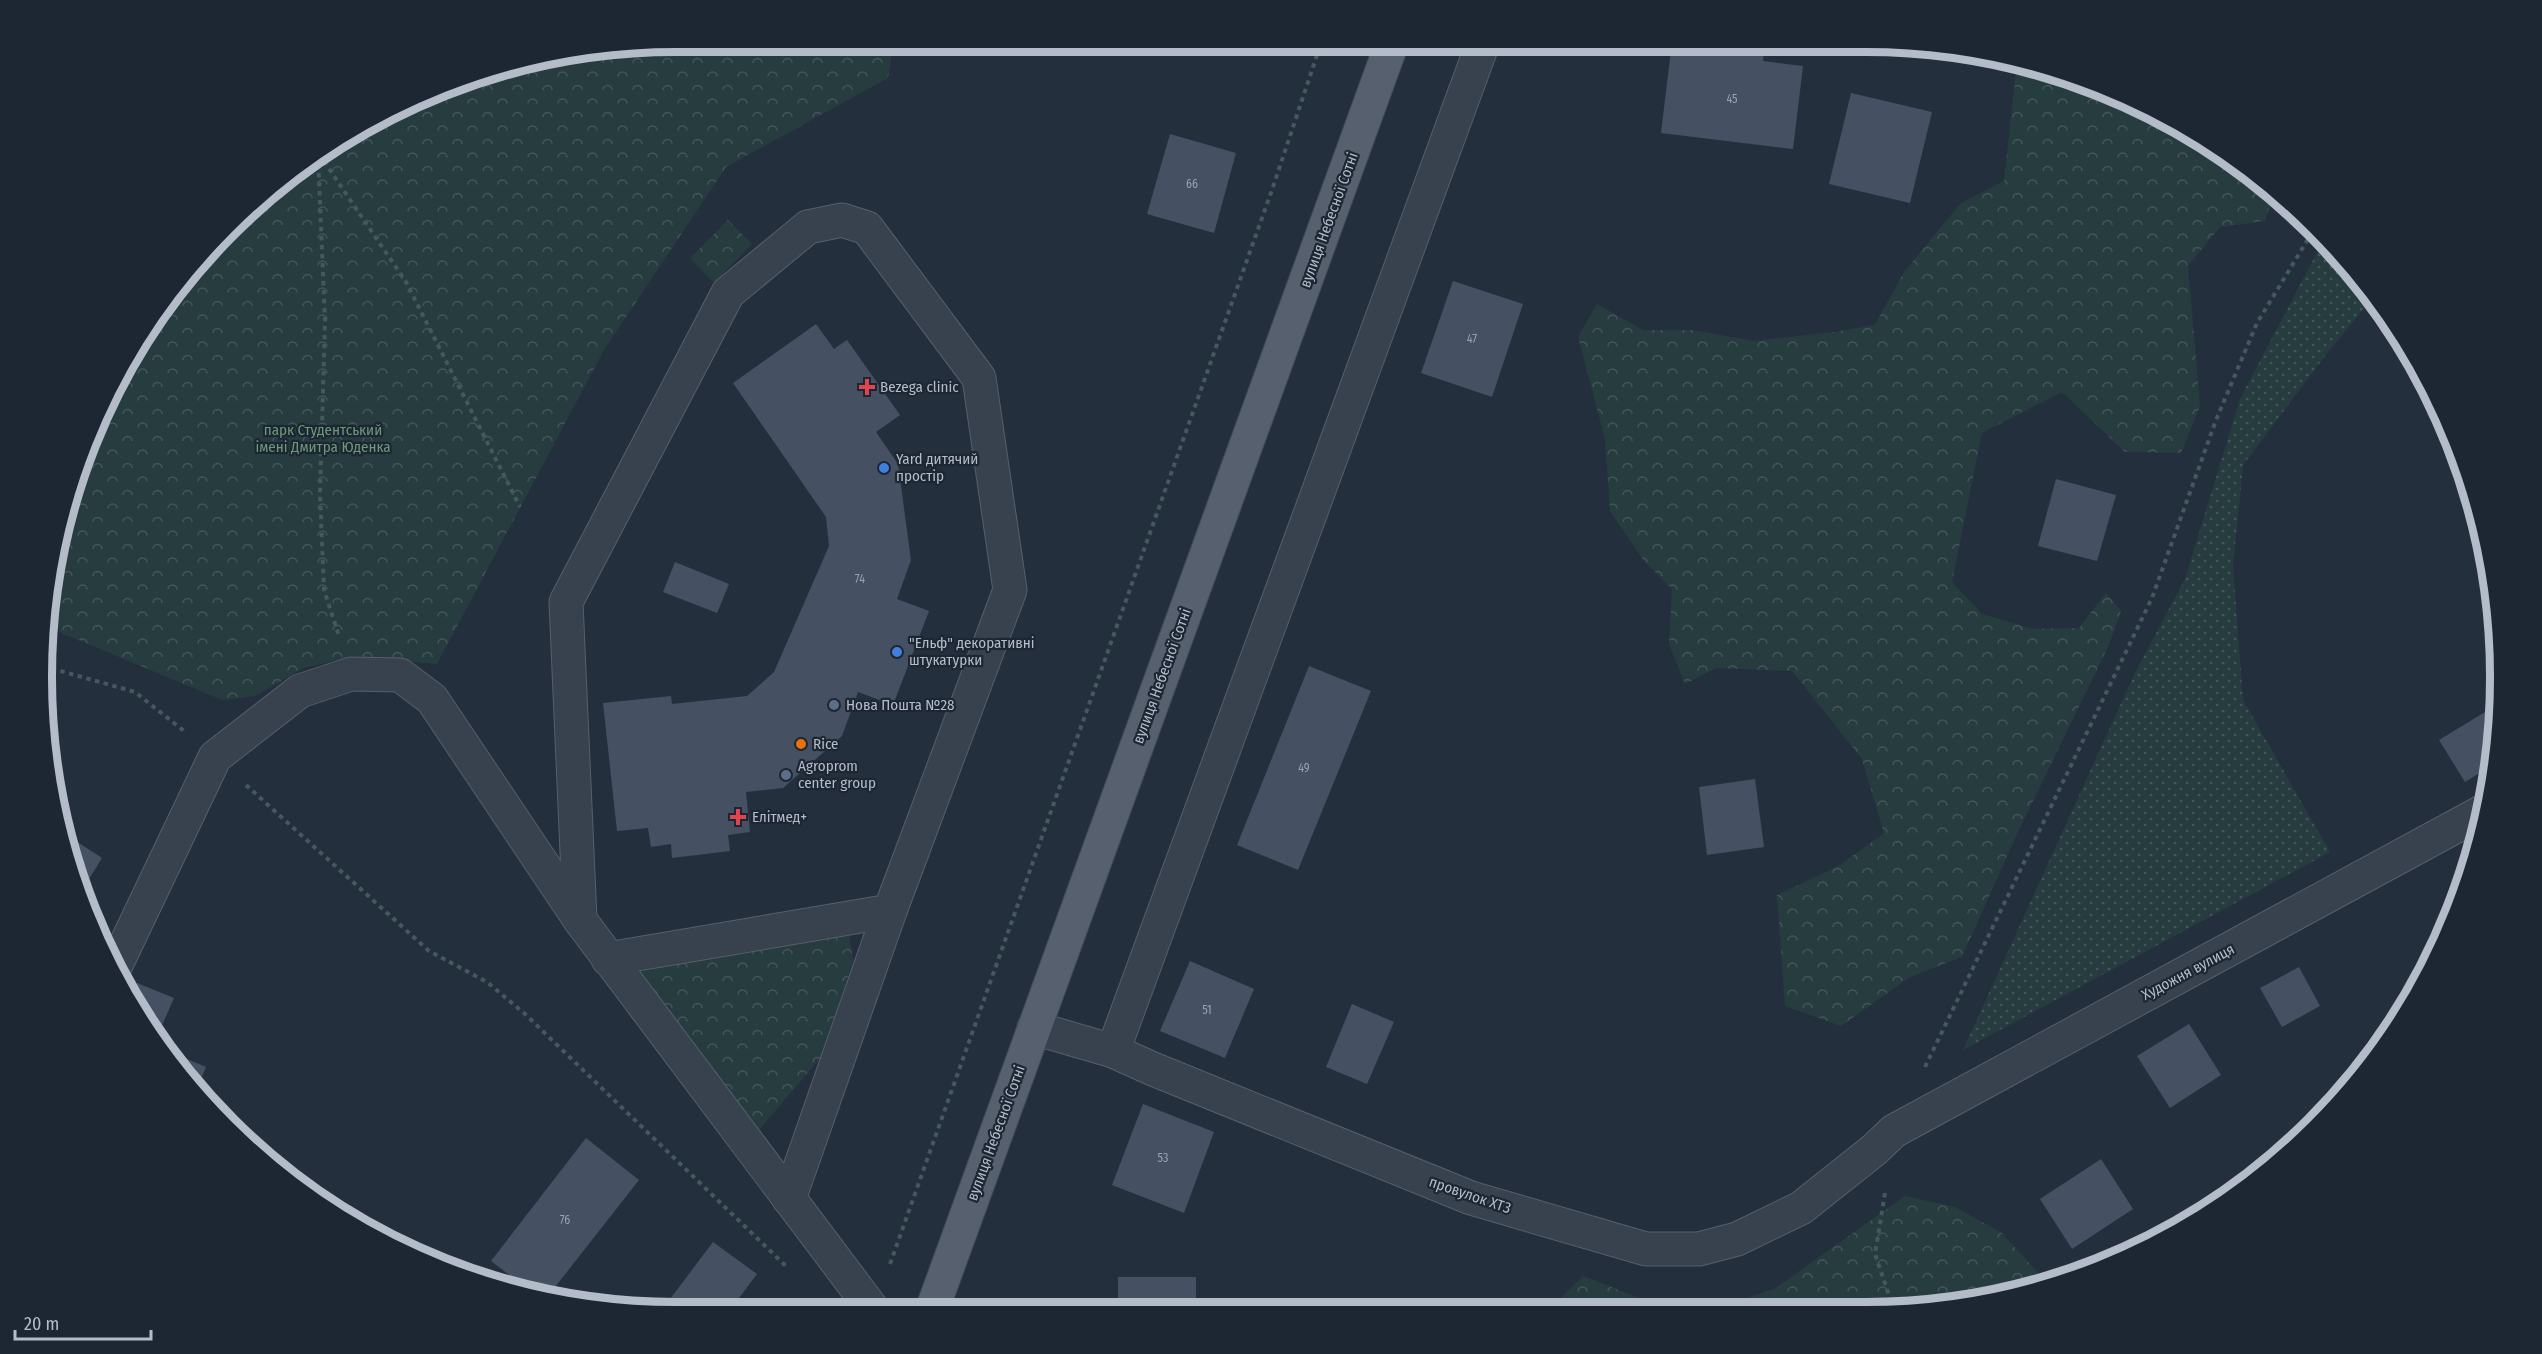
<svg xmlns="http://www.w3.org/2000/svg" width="2542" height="1354" font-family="'Fira Sans Condensed',sans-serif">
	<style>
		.grass { fill: url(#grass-dots) }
		.forest { fill: url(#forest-crowns) }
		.building { fill: #455162 }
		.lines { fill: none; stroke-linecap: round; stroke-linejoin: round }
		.minor-casing { stroke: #565f6c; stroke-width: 35 }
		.major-casing { stroke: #414a57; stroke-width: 35 }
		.path { stroke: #44595c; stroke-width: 4; stroke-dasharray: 4.5 4.5; stroke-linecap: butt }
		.minor { stroke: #38414e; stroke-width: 33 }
		.major { stroke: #56606e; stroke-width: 33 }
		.health-dot { fill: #e0444e; stroke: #1d2633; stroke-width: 2 }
		.shop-dot { fill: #3f7fe0; stroke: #1d2633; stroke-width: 2 }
		.service-dot { fill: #5c6f8a; stroke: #1d2633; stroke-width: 2 }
		.food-dot { fill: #e8710a; stroke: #1d2633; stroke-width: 2 }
		.labels { text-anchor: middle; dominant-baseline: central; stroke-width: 4.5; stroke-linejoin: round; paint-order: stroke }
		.number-label { font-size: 12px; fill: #98a1af }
		.street-label { font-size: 15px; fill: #b4bcc9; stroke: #1d2633 }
		.poi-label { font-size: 15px; fill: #b4bcc9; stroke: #1d2633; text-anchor: start }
		.park-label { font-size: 15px; fill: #6b9a76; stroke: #1d2633 }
		.rim { fill: none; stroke: #b4bcc9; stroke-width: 8 }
	</style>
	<defs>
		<pattern id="grass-dots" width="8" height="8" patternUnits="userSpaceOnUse" patternTransform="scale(1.5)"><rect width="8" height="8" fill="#263c3f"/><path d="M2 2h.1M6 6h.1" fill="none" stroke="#435659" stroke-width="1.8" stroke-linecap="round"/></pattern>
		<pattern id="forest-crowns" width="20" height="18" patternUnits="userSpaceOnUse" patternTransform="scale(1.5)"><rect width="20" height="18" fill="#263c3f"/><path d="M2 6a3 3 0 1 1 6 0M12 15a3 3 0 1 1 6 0" fill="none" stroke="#435659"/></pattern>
	</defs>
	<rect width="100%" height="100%" fill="#242f3e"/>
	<polygon class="grass" points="2323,241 2373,298 2328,352 2243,465 2233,566 2243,700 2330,852 1963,1050 2134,675 2185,579 2240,399"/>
	<g class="forest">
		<polygon points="677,42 894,42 888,78 726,167 604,350 437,664 355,656 304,668 255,696 222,700 45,626 64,513 90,434 149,325 200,258 290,173 360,127 473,76 553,54"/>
		<polygon points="2017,62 2030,64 2182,127 2274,193 2265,221 2220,227 2188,266 2200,406 2181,453 2125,452 2062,392 1982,433 1952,582 1982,614 2033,629 2079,628 2106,593 2121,611 2108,647 2017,834 1962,957 1910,977 1841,1026 1785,1006 1777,895 1840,865 1884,833 1862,759 1792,671 1716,668 1685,684 1669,644 1672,589 1644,561 1610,511 1605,439 1578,337 1597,304 1643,330 1692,330 1754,341 1834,332 1875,325 1904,272 1961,203 2004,181"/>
		<polygon points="728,220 752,244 714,283 690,258"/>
		<polygon points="849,932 853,961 822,1056 759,1130 727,1105 630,974 730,953"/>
		<polygon points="1905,1196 1955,1207 2002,1233 2047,1283 1948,1307 1703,1307 1721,1306 1774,1289"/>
		<polygon points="1583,1276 1662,1307 1551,1308"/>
	</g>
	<g class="building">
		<polygon points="1680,43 1765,43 1763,61 1803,66 1793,149 1661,133 1671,50 1679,51"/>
		<polygon points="1851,93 1932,112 1910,203 1829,184"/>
		<polygon points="1170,134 1236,153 1214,233 1147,214"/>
		<polygon points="1453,281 1523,304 1492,397 1421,373"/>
		<polygon points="816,324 834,349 847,340 900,415 876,432 898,464 911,560 897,599 929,611 893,705 858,692 842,736 783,788 746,792 750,832 728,835 730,851 672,858 671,844 651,847 648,828 617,831 603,703 671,696 672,704 747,696 774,672 829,546 826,517 733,383"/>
		<polygon points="2439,408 2464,473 2461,475 2427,414"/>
		<polygon points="2056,479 2116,495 2097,561 2038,546"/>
		<polygon points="675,562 729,584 717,613 663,592"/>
		<polygon points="1309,666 1371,691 1298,870 1237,845"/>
		<polygon points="2490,709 2496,719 2494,764 2465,782 2439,740"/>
		<polygon points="1755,779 1764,847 1707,855 1699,787"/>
		<polygon points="62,832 102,858 81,892 64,841"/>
		<polygon points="1190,961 1254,989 1225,1058 1160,1031"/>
		<polygon points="2299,967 2320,1006 2282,1027 2260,988"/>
		<polygon points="137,983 174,998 156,1039 131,996"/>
		<polygon points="1352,1004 1394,1022 1367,1084 1326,1067"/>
		<polygon points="2189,1024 2221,1075 2170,1108 2137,1056"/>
		<polygon points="164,1049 206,1067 196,1091 165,1050"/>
		<polygon points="1143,1104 1214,1132 1184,1213 1112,1185"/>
		<polygon points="586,1138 639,1180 548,1296 534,1294 491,1261"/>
		<polygon points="2101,1159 2133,1209 2072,1249 2040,1199"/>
		<polygon points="713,1242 757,1274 730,1310 669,1311 664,1307"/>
		<rect x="1118" y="1277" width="78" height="32"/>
	</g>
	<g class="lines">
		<defs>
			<g id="minor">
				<polyline points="580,920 566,602 728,293 808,227 842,220 867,228 979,378 1010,590 890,911 608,959"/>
				<polyline points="115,967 215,757 300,691 351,674 400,675 432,699 580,920 873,1310"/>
				<polyline points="1034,1028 1113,1051 1153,1069 1471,1198 1646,1249 1699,1249 1737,1239 1801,1208 1874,1150 1894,1131 2482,812"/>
				<polyline points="1113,1051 1483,43"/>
				<polyline points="789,1199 890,911"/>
			</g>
			<polyline id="major" points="932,1310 1392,43"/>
		</defs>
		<use href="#minor" class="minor-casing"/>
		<use href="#major" class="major-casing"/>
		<g class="path">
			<polyline points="319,154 406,282 520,507"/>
			<polyline points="318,155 325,321 320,494 324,590 339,636"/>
			<polyline points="43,666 135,692 184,731"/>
			<polyline points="246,785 429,951 487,982 525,1014 788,1268"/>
			<polyline points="1925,1067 2152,598 2216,420 2257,323 2313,231"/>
			<polyline points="1885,1193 1875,1254 1893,1307"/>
			<polyline points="890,1264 1273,187 1321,43"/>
		</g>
		<use href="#minor" class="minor"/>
		<use href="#major" class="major"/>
	</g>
	<g class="health-dot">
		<path d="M864 378h6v6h6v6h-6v6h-6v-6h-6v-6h6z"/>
		<path d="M735 808h6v6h6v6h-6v6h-6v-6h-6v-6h6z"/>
	</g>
	<g class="shop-dot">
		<circle cx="884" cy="468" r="6"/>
		<circle cx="897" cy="652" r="6"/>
	</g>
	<g class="service-dot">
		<circle cx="834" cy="705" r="6"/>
		<circle cx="786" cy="775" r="6"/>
	</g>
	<circle class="food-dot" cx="801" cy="744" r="6"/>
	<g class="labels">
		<g class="number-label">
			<text x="1732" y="99">45</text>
			<text x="1192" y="184">66</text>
			<text x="1472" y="339">47</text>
			<text x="860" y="579">74</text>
			<text x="1304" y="768">49</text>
			<text x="1207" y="1010">51</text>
			<text x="1163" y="1158">53</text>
			<text x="565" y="1220">76</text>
		</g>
		<g class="street-label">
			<text transform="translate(1329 220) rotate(-70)">вулиця Небесної Сотні</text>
			<text transform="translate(1162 676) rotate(-70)">вулиця Небесної Сотні</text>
			<text transform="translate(2188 972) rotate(-28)">Художня вулиця</text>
			<text transform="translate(996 1133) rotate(-70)">вулиця Небесної Сотні</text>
			<text transform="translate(1470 1195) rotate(19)">провулок ХТЗ</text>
		</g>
		<g class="poi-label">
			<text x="880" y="387">Bezega clinic</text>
			<text x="896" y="459">Yard дитячий<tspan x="896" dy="17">простір</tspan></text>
			<text x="909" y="643">"Ельф" декоративні<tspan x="909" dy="17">штукатурки</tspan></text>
			<text x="846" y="705">Нова Пошта №28</text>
			<text x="813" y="744">Rice</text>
			<text x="798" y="766">Agroprom<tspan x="798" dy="17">center group</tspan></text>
			<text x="752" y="817">Елітмед+</text>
		</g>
		<g class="park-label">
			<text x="323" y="430">парк Студентський<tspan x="323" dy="17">імені Дмитра Юденка</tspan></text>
		</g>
	</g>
	<path d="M0 0H2542V1354H0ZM676 52H1866A624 624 0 0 1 2490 676V678A624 624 0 0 1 1866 1302H676A624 624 0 0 1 52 678V676A624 624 0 0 1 676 52Z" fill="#1d2633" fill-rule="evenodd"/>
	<path class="rim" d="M676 52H1866A624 624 0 0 1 2490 676V678A624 624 0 0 1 1866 1302H676A624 624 0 0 1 52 678V676A624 624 0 0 1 676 52Z"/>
	<path d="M15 1330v9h136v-9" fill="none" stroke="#b4bcc9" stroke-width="3"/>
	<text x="24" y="1330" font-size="18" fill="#b4bcc9" stroke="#1d2633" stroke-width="4.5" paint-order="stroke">20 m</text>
</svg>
